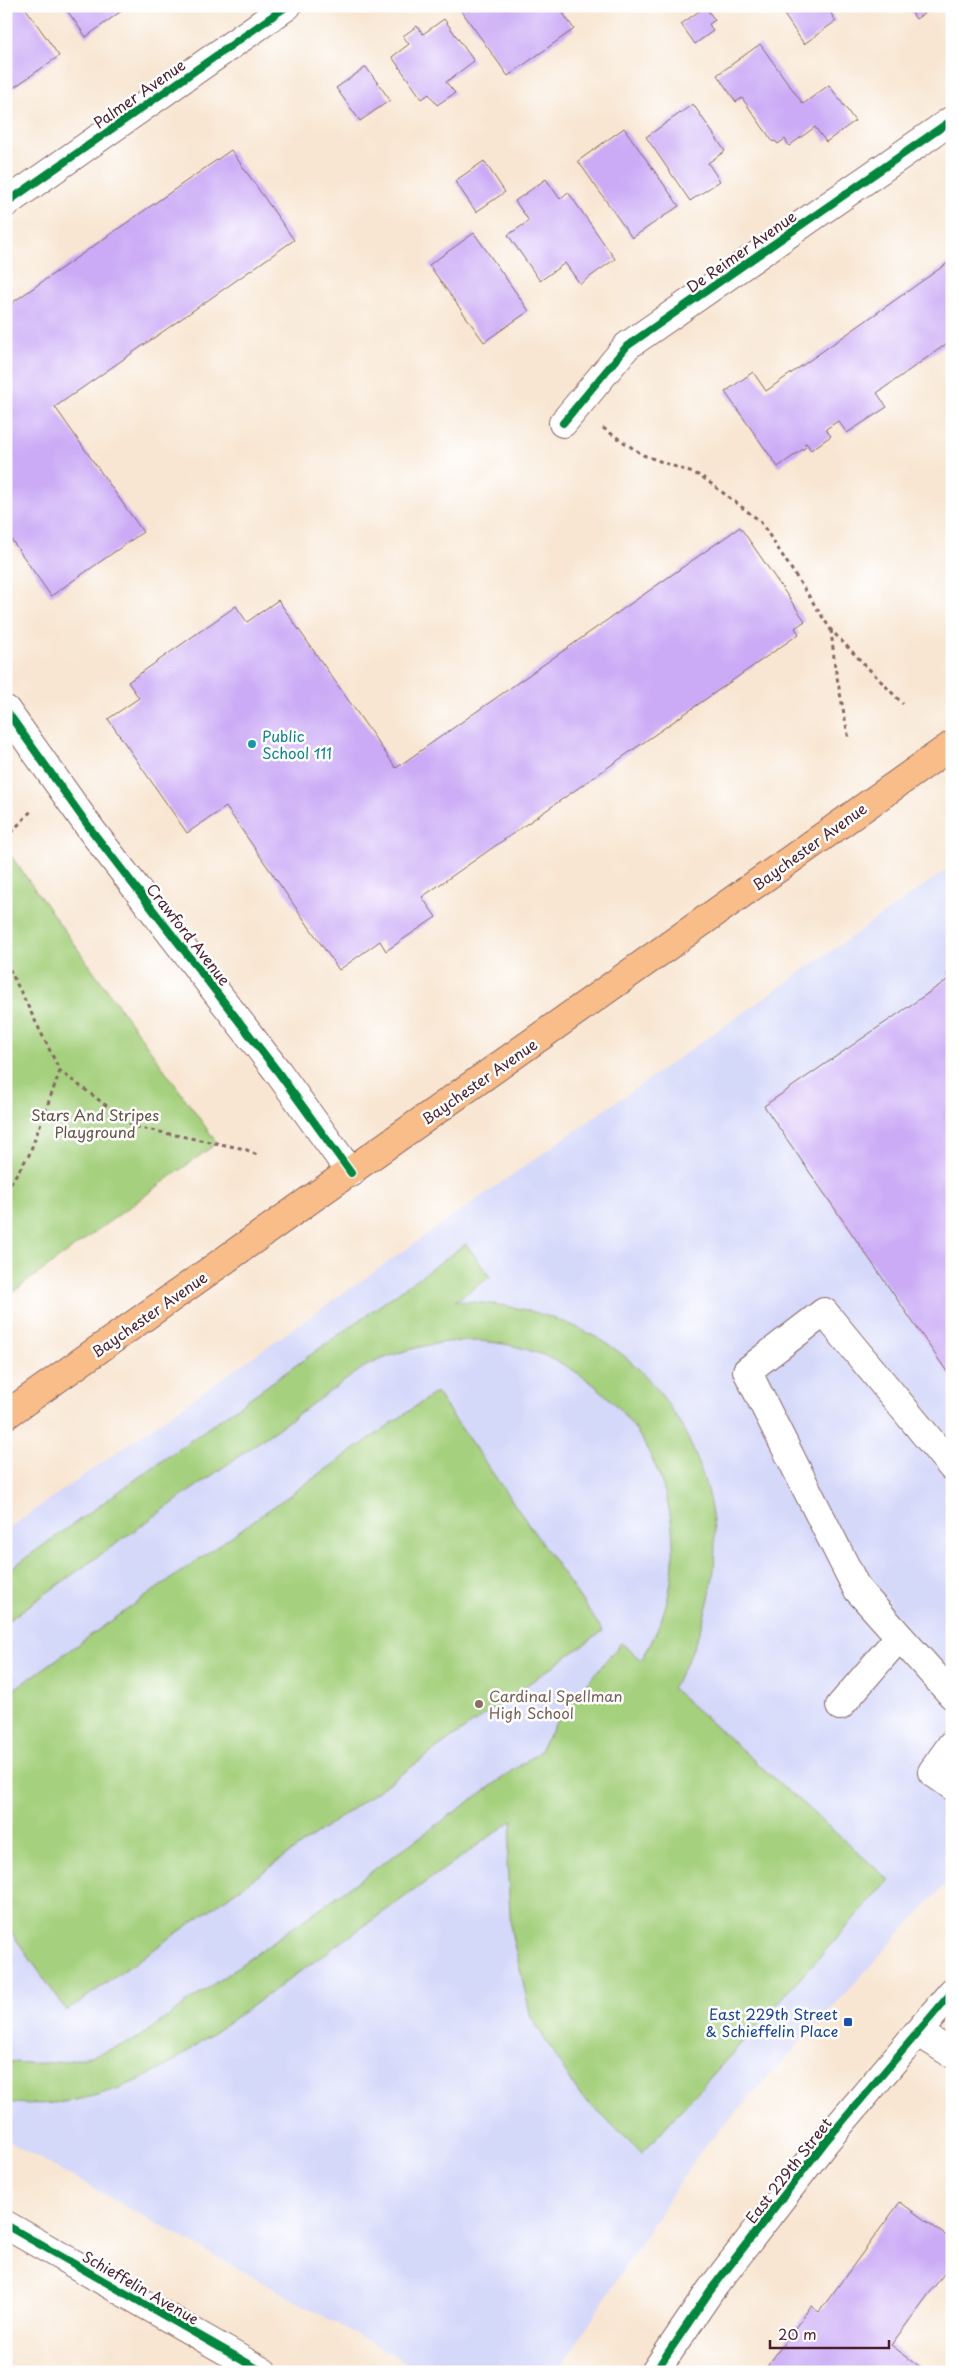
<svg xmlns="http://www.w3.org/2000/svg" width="958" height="2378" font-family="'Playpen Sans',sans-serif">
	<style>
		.built { fill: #d4d8f9 }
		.green { fill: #a5d07d; stroke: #787854 }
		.building { fill: #cbabf6 }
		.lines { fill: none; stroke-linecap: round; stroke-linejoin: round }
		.minor-casing { stroke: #876565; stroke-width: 30 }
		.major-casing { stroke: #876565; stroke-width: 30 }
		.path { stroke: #876565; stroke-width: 3; stroke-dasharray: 4 4; stroke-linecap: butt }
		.minor { stroke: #fff; stroke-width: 28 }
		.major { stroke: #f8bd89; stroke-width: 28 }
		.cycleway-casing { stroke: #fff; stroke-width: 11 }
		.cycleway { stroke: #00873e; stroke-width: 8 }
		.culture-dot { fill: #0f9aa8; stroke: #fff; stroke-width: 2 }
		.education-dot { fill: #8d6e63; stroke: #fff; stroke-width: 2 }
		.transit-dot { fill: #1a4fb4; stroke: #fff; stroke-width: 2 }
		.labels { text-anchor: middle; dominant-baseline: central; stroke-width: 5; stroke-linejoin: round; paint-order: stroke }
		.street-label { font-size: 15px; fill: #4a1f2b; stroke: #fff }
		.culture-label { font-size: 15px; fill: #0d838f; stroke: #fff; text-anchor: start }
		.park-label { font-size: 15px; fill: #655444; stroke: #fff }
		.education-label { font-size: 15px; fill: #785e54; stroke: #fff; text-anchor: start }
		.transit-label { font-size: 15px; fill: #164399; stroke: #fff; text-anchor: end }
	</style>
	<rect width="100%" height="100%" fill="#fff"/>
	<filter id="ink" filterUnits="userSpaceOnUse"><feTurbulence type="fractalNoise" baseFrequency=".02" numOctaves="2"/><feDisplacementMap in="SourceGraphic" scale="10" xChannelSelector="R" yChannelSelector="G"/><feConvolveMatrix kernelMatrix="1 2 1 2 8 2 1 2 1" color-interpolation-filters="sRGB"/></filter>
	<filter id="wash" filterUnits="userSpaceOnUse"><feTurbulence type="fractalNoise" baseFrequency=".0096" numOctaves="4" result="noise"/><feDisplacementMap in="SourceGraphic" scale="20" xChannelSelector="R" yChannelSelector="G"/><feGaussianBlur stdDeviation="1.12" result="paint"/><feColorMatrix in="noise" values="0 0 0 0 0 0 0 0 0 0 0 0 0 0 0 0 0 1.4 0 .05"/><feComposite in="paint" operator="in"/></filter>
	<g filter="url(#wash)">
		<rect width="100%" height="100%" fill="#f8e6d2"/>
		<polygon class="built" points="952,866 952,1877 697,2155 558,2372 424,2372 6,2140 6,1530"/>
		<g class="green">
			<polygon points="6,849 217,1143 6,1297"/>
			<path d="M 466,1244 L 490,1277 L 455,1301 C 510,1303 563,1315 609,1345 C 681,1392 727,1498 712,1583 C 706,1619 692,1657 672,1688 L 889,1880 L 642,2153 L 579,2094 L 531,2017 L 511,1931 L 507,1860 L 513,1820 L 170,2064 C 121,2092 64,2110 6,2102 L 6,2061 C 53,2068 95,2058 138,2038 L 539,1752 L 561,1714 L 621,1643 L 641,1660 C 723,1534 640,1357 489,1342 C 445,1337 403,1349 364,1367 L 6,1622 L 6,1572 Z"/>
			<polygon points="436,1392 603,1631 67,2011 6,1925 6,1695"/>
		</g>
		<g id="blocks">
			<g class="building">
				<polygon points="11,6 24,6 59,56 6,93 6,9"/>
				<polygon points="64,6 128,6 86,37"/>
				<polygon points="458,6 558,6 574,29 508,76"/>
				<polygon points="778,6 826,6 836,21 804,44"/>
				<polygon points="907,6 935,6 916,19"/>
				<polygon points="705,7 715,20 709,24 713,31 695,44 681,24"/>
				<polygon points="444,19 474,61 446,82 455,93 437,105 429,94 422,99 392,57 409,44 403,36 417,26 423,34"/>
				<polygon points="760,44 803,104 829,85 855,121 826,142 815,127 789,146 785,139 778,144 775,141 773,142 742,98 736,102 717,75"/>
				<polygon points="366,67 390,100 360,121 336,88"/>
				<polygon points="693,104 725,151 708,163 720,181 690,201 646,137"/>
				<polygon points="624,128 679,206 632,238 578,161"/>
				<polygon points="231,150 294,240 55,407 143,532 51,596 6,532 6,307"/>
				<polygon points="484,161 505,192 476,212 455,181"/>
				<polygon points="546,179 560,199 568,192 615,259 580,284 565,263 540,281 508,235 529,221 515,201"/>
				<polygon points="474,233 529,311 484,342 429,265"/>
				<polygon points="952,260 952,340 877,393 887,407 847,433 838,421 826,429 831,436 811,450 806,443 804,444 806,447 778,467 725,392 753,372 766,391"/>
				<polygon points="740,527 805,621 795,628 799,634 422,897 436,917 386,951 380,941 339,970 226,807 187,833 108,719 139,698 128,682 236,606 247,622 278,600 396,768"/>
				<polygon points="952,969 952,1379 764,1106 950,978 947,973"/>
				<polygon points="900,2202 952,2240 952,2263 891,2345 927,2372 763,2372 811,2306 819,2312"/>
			</g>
		</g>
	</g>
	<g filter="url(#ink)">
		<use href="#blocks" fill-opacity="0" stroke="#876565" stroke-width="1"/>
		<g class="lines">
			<defs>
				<g id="minor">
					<polyline points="6,203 287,6"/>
					<polyline points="563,423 627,346 952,120"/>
					<polyline points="6,710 92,831 278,1072 351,1173"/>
					<polyline points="952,1467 824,1312 747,1371 857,1589 952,1695"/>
					<polyline points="840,1706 899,1637"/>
					<polyline points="952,1744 932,1772 952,1786"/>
					<polyline points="918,2032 952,2054"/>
					<polyline points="6,2225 263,2372"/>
					<polyline points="655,2372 710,2291 825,2142 952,1992"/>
				</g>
				<polyline id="major" points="6,1415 952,745"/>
			</defs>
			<use href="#minor" class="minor-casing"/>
			<use href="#major" class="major-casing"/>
			<g class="path">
				<polyline points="603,428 643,455 701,476 760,521 831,630 903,704"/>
				<polyline points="831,630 835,667 849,740"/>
				<polyline points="6,838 33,809"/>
				<polyline points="6,962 60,1071 135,1127 245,1149 259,1156"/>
				<polyline points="6,1190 29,1155 60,1071"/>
			</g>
			<use href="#minor" class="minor"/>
			<use href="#major" class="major"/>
			<defs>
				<g id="cycleway">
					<polyline points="6,203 287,6"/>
					<polyline points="563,423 627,346 952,120"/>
					<polyline points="6,710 92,831 278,1072 351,1173"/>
					<polyline points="6,2225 263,2372"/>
					<polyline points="655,2372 710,2291 825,2142 952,1992"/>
				</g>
			</defs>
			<use href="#cycleway" class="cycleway-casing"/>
			<use href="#cycleway" class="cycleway"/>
		</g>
	</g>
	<circle class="culture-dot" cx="252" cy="744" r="5"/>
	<circle class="education-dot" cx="479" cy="1704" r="5"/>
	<rect class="transit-dot" x="843" y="2017" width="10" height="10" rx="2.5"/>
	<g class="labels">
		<g class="street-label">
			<text transform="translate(139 93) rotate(-35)">Palmer Avenue</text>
			<text transform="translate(741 251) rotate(-35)">De Reimer Avenue</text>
			<text transform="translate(809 846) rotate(-36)">Baychester Avenue</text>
			<text transform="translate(189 934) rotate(52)">Crawford Avenue</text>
			<text transform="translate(479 1081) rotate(-35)">Baychester Avenue</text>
			<text transform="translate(149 1314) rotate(-35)">Baychester Avenue</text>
			<text transform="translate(788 2170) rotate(-52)">East 229th Street</text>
			<text transform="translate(141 2287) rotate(30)">Schieffelin Avenue</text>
		</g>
		<g class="culture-label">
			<text x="262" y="735">Public<tspan x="262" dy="17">School 111</tspan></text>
		</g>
		<g class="park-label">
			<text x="95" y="1114">Stars And Stripes<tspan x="95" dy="17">Playground</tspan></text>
		</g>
		<g class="education-label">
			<text x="489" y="1695">Cardinal Spellman<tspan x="489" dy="17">High School</tspan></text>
		</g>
		<g class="transit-label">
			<text x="838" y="2013">East 229th Street<tspan x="838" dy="17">&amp; Schieffelin Place</tspan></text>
		</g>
	</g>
	<rect width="958" height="2378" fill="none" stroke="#fff" stroke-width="25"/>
	<path d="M770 2340v8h119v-8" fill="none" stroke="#4a1f2b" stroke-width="2.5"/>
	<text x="778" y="2340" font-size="15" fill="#4a1f2b" stroke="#ffffff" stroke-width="4" paint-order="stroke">20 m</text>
</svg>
